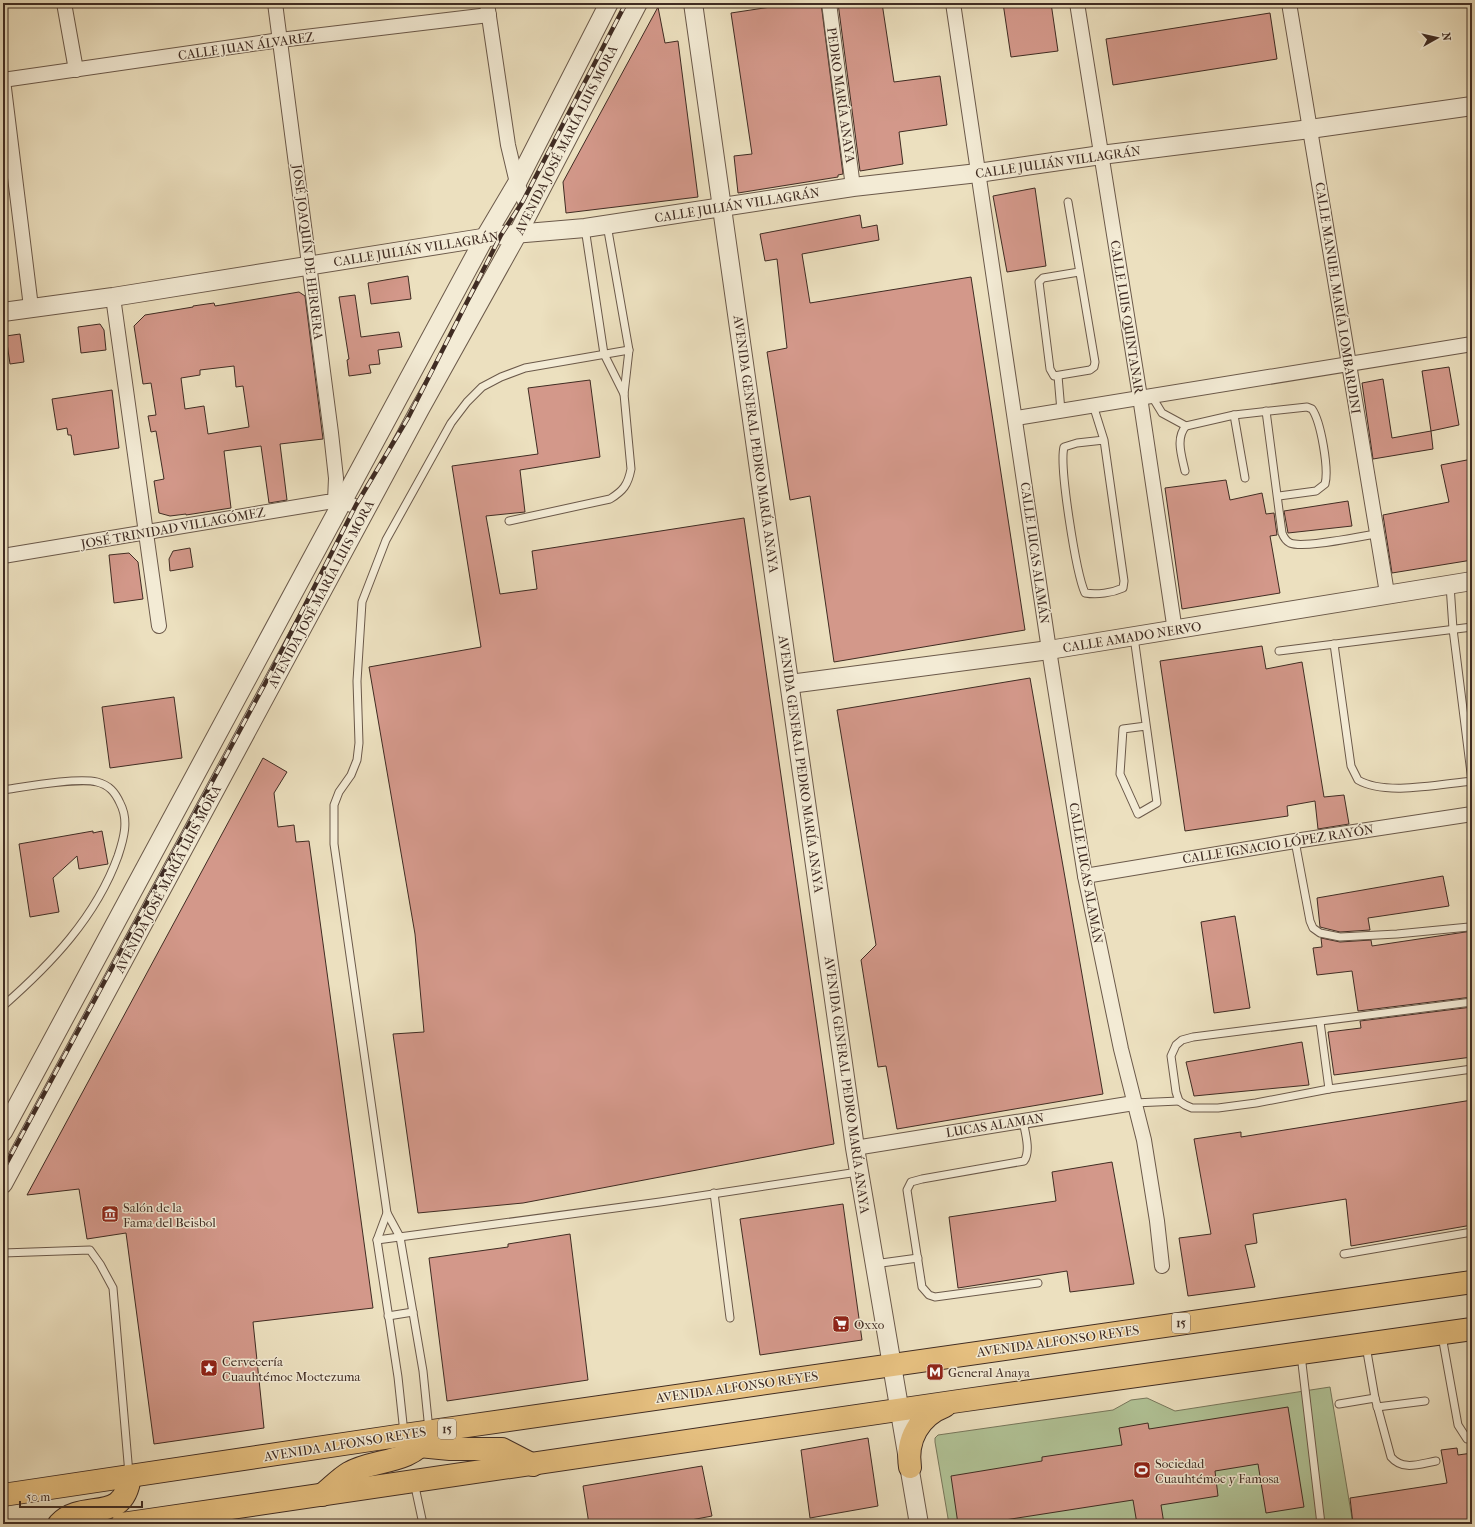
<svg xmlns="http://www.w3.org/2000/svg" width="1475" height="1527" font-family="'IM FELL French Canon',serif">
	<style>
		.green { fill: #b1c397; stroke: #78785d }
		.building { fill: #d3988a; stroke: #402c23; fill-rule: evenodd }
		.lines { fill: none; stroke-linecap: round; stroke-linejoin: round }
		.service-casing { stroke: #6b594a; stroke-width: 9 }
		.minor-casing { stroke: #6b594a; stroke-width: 16 }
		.tertiary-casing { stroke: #6b594a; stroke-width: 20 }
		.trunk-casing { stroke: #402c23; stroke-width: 24 }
		.service { stroke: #f3ebd5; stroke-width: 7 }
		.minor { stroke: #f3ebd5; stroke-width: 14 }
		.tertiary { stroke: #f3ebd5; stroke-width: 18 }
		.trunk { stroke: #e6c080; stroke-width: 22 }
		.rail-casing { stroke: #402c23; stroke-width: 4.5 }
		.rail { stroke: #f3ebd5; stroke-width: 3; stroke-dasharray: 9; stroke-linecap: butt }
		.labels { text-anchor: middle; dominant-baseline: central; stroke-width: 3; stroke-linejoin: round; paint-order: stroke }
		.shield { fill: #f3ebd5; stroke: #766558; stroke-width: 1 }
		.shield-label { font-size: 12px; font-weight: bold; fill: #402c23 }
		.street-label { font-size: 13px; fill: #402c23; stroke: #f3ebd5 }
		.poi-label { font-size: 13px; fill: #402c23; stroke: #f3ebd5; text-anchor: start }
	</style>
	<rect width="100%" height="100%" fill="#ece0bf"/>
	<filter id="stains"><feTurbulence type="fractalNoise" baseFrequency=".005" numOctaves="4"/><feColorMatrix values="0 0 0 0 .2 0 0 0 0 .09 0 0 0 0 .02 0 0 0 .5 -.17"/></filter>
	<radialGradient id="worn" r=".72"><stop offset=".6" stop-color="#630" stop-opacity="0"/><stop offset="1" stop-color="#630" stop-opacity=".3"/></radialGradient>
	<polygon class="green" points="1330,1387 1353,1524 949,1524 935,1442 935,1438 938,1435 1113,1410 1131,1400 1147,1398 1175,1411"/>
	<g class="building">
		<polygon points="797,3 821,3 843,174 838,175 838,177 738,193 734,156 752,154 731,13"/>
		<polygon points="838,3 882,3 894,82 940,76 947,125 899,132 903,164 860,171"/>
		<polygon points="1003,3 1051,3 1058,51 1011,57"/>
		<polygon points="658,7 665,43 678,41 698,197 566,213 563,182"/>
		<polygon points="1270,13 1277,59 1113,85 1106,39"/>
		<polygon points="1035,188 1046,266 1007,272 993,196"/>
		<polygon points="860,215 862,228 877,225 879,240 802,254 810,303 971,277 1025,630 834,662 810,496 790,500 767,352 787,348 777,259 765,261 760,234"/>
		<polygon points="408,276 411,299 371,304 368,283"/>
		<path d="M 299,292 L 305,296 L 323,439 L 280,444 L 287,500 L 269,503 L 261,446 L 224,451 L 231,508 L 186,515 L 186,514 L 170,516 L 159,513 L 154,481 L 164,479 L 156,431 L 151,432 L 148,416 L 156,415 L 151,383 L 143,384 L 134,326 L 145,315 L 193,307 L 193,306 L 214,303 L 215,306 ZM 234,366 L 236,387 L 243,386 L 249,427 L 208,434 L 204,406 L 185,409 L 181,378 L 200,375 L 200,370 Z"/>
		<polygon points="355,295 361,337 399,332 402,347 378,350 380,364 369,365 371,373 349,376 347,360 349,359 339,297"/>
		<polygon points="100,324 104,330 106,350 81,353 78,327"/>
		<polygon points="20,334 24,362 10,364 6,336"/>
		<polygon points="1449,367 1459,425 1431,431 1422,371"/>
		<polygon points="1383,379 1392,438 1431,431 1433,449 1373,459 1362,383"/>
		<polygon points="590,380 600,457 520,470 525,512 486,516 500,594 537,589 532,551 744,518 834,1144 523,1203 418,1213 393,1034 424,1032 415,934 369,667 481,647 452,466 538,454 528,388"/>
		<polygon points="112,390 119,448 74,455 71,435 68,435 67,428 57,430 52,399"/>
		<polygon points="1472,459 1472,560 1392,573 1383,515 1449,502 1441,465"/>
		<polygon points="1226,480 1230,500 1262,493 1266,514 1274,513 1277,535 1270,536 1280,593 1182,609 1165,488"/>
		<polygon points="1348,501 1352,526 1288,533 1284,511"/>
		<polygon points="190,548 193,567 170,571 169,559 173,551"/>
		<polygon points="129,553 138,562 143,599 114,603 109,555"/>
		<polygon points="1262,646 1266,669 1302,662 1324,797 1344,795 1349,824 1318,829 1315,801 1287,806 1288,816 1185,831 1160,661"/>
		<polygon points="1030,678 1103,1094 897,1129 886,1066 878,1067 861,960 876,945 837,710"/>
		<polygon points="174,697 182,758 110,768 102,707"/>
		<polygon points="263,758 287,772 274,793 278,827 294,825 296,842 309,841 373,1308 253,1322 264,1428 154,1444 126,1233 87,1239 79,1189 27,1195"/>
		<polygon points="93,831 93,833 102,831 108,864 79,869 77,856 53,878 59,912 30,917 19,844"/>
		<polygon points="1443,876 1449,906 1368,918 1370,930 1340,932 1320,927 1317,898"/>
		<polygon points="1235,916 1250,1008 1214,1013 1201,922"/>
		<polygon points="1472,931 1472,997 1358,1011 1352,971 1317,975 1313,948 1322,947 1321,938 1340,942 1371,940 1372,946"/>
		<polygon points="1472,1007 1472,1057 1334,1075 1328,1032 1361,1028 1360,1021"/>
		<polygon points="1302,1042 1309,1085 1194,1096 1186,1062"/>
		<polygon points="1472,1100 1472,1225 1351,1246 1346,1199 1253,1214 1257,1243 1245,1245 1255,1287 1188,1296 1179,1238 1211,1234 1194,1139 1241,1132 1241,1137"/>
		<polygon points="1112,1162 1134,1284 1070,1292 1067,1271 958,1288 949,1217 1056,1201 1052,1172"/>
		<polygon points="843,1204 862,1340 760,1355 740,1219"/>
		<polygon points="570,1234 588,1380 447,1401 429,1258 508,1247 508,1244"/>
		<polygon points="1288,1407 1304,1507 1266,1513 1258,1464 1215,1471 1218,1496 1161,1505 1164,1524 1137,1524 1133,1500 979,1524 958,1524 951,1476 1042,1461 1042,1457 1122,1445 1119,1428 1148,1423 1149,1429"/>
		<polygon points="868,1438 878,1506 810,1518 801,1450"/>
		<polygon points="1457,1448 1458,1455 1472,1453 1472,1524 1353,1524 1350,1498 1447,1483 1441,1450"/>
		<polygon points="702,1466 712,1516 670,1524 589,1524 583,1486"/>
	</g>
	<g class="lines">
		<defs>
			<g id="service">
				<polyline points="1068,202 1095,362 1094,367 1090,370 1054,376 1050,369 1039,282 1043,278 1079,272"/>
				<polyline points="585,228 604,354 624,394"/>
				<polyline points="1058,376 1061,411"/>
				<polyline points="1151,395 1162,413 1186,426"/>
				<path d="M 1093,405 L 1104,440 L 1124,581 L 1123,588 C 1112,593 1097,595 1085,593 C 1076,573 1059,466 1064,447 L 1077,443 L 1104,440"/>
				<path d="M 1266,411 L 1282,533 C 1284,538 1286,541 1290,543 C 1304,549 1360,536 1377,534"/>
				<polyline points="1234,415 1245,478"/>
				<path d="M 1185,471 C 1182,457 1175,438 1186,426 L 1234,415 L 1307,407 L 1312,409 C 1321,422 1329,469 1325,484 L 1316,491 L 1279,496"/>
				<path d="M 509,521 L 610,499 C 623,491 628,485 631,469 L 624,394 L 629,350 L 607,225"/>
				<polyline points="1450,585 1453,629 1472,781"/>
				<polyline points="1134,637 1157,803 1138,814 1120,774 1123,729 1146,726"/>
				<path d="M 1334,644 L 1351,766 L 1358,780 C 1385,796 1440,784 1472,781"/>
				<polyline points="1279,651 1472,627"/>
				<path d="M 3,790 C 24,787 77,777 97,782 C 109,785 115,792 120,803 C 129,820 124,838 118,856 C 96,917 51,964 3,1006"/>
				<polyline points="1295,841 1310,921 1313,928 1320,933 1340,937 1397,934 1469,927"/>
				<polyline points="1472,1002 1193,1037 1182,1040 1176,1045 1171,1056 1176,1092 1179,1101 1185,1105 1192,1108 1218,1108 1256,1103 1329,1089 1472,1069"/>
				<polyline points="1320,1022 1329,1089"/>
				<polyline points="1134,1103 1179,1101"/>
				<path d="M 1023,1121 C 1025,1132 1031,1151 1024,1161 L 922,1179 L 911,1182 L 907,1190 L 922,1287 L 929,1295 L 935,1297 L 1038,1283"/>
				<polyline points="714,1193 730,1318"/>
				<polyline points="387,1213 377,1240 398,1377 404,1433"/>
				<polyline points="377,1240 660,1202 858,1172"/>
				<polyline points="3,1253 90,1250 100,1264 113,1288 129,1474"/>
				<polyline points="1344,1254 1472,1232"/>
				<polyline points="874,1264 918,1258"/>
				<polyline points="388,1316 413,1312"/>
				<polyline points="1442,1336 1458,1425 1467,1439 1472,1438"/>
				<path d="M 1366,1346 L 1375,1398 L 1391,1457 C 1403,1471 1419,1464 1436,1461"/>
				<polyline points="1301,1355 1321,1524"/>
				<polyline points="1339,1404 1375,1398"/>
				<polyline points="1377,1407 1425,1401"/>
				<polyline points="429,1430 423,1371 400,1237 387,1213 334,844 334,805 339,792 351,775 357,760 359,743 357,681 362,602 386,540 451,423 467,402 482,387 501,377 525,368 629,350"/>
				<polyline points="414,1482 423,1524"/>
			</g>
			<g id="minor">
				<polyline points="64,3 76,70"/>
				<polyline points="275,3 331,433 336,478 335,501"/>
				<polyline points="487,3 508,145 517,183 529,212"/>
				<polyline points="829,3 853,187"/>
				<polyline points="953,3 1049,650 1085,876 1121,1049 1144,1140 1157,1221 1162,1266"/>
				<polyline points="1077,3 1140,397 1175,631"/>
				<polyline points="1289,3 1387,593"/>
				<polyline points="3,80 280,40 489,15"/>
				<polyline points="3,80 31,307"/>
				<polyline points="113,297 159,626"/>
				<polyline points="1016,418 1472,344"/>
				<path d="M 3,556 L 327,502 C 342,501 353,504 365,511"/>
				<polyline points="1085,876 1295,841 1472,814"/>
				<polyline points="855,1148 1134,1103"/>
			</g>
			<g id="tertiary">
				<polyline points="693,3 855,1148 919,1524"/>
				<polyline points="3,312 113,297 501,235 585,228 853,187 978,173 1101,155 1310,129 1472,106"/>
				<polyline points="790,684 1049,650 1472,581"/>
				<polyline points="3,1132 485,237 517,183 609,3"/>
				<polyline points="3,1184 420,409 518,233 638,3"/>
			</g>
			<g id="trunk">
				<polyline points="404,1435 408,1440 419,1446 450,1449 502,1449 533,1465"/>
				<path d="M 910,1467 C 906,1440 919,1416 945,1406"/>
				<polyline points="3,1495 404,1435 1472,1282"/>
				<path d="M 322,1495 C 331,1488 339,1479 349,1473 C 373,1459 410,1464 427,1438"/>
				<path d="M 59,1524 C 84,1498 124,1526 130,1476"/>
				<polyline points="122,1524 959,1401 1472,1329"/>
			</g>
		</defs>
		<use href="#service" class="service-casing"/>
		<use href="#minor" class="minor-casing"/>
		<use href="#tertiary" class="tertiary-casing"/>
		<use href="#trunk" class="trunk-casing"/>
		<use href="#service" class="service"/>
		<use href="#minor" class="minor"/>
		<use href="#tertiary" class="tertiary"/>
		<use href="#trunk" class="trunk"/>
		<defs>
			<polyline id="rail" points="3,1170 268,678 356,505 408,418 501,235 523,201 626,3"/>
		</defs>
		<use href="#rail" class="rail-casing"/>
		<use href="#rail" class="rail"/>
	</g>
	<defs>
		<symbol id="museum-square" viewBox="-11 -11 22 22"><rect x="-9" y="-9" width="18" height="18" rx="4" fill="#8f2418" stroke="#f3ebd5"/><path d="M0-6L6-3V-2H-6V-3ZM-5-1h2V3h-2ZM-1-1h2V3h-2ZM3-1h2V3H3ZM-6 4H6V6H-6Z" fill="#fff"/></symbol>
		<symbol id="supermarket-square" viewBox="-11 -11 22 22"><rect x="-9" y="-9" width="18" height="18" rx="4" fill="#8f2418" stroke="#f3ebd5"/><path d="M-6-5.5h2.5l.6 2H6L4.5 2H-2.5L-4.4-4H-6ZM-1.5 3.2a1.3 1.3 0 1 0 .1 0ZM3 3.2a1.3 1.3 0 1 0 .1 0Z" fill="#fff"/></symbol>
		<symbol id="sight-square" viewBox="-11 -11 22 22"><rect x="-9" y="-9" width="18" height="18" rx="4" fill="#8f2418" stroke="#f3ebd5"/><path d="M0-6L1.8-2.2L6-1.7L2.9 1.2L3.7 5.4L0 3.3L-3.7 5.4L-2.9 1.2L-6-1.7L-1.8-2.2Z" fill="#fff"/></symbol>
		<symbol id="metro-square" viewBox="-11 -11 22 22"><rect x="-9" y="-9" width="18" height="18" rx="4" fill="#8f2418" stroke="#f3ebd5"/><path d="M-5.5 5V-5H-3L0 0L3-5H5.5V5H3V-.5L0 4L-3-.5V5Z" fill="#fff"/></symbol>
		<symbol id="stadium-square" viewBox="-11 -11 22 22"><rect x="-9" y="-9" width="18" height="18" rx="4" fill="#8f2418" stroke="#f3ebd5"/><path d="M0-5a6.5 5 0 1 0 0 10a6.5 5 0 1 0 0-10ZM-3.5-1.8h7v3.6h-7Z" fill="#fff"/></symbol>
	</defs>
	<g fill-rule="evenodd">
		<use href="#museum-square" x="100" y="1204" width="20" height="20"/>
		<use href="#supermarket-square" x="831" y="1314" width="20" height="20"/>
		<use href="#sight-square" x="199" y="1358" width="20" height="20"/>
		<use href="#metro-square" x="925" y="1362" width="20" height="20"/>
		<use href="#stadium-square" x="1132" y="1460" width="20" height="20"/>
	</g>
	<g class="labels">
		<g class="shield">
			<rect x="1172" y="1313" width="18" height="20" rx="3"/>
			<rect x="438" y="1419" width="18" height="20" rx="3"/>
		</g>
		<g class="shield-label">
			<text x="1181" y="1323">15</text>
			<text x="447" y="1429">15</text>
		</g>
		<g class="street-label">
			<text transform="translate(246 46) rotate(-8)">CALLE JUAN ÁLVAREZ</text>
			<text transform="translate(841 95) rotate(82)">PEDRO MARÍA ANAYA</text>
			<text transform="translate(566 140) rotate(-63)">AVENIDA JOSÉ MARÍA LUIS MORA</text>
			<text transform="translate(1058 162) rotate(-8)">CALLE JULIÁN VILLAGRÁN</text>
			<text transform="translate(737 205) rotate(-9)">CALLE JULIÁN VILLAGRÁN</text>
			<text transform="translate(416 249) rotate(-9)">CALLE JULIÁN VILLAGRÁN</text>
			<text transform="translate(308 252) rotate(83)">JOSÉ JOAQUÍN DE HERRERA</text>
			<text transform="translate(1338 298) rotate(81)">CALLE MANUEL MARÍA LOMBARDINI</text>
			<text transform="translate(1127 317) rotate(81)">CALLE LUIS QUINTANAR</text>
			<text transform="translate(756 444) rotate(82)">AVENIDA GENERAL PEDRO MARÍA ANAYA</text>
			<text transform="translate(173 528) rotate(-10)">JOSÉ TRINIDAD VILLAGÓMEZ</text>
			<text transform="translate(1035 553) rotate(82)">CALLE LUCAS ALAMÁN</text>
			<text transform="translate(321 594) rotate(-62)">AVENIDA JOSÉ MARÍA LUIS MORA</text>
			<text transform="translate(1132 637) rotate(-9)">CALLE AMADO NERVO</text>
			<text transform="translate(801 764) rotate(82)">AVENIDA GENERAL PEDRO MARÍA ANAYA</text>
			<text transform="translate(1278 844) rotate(-9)">CALLE IGNACIO LÓPEZ RAYÓN</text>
			<text transform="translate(1086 873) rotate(80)">CALLE LUCAS ALAMÁN</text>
			<text transform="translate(168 879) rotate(-62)">AVENIDA JOSÉ MARÍA LUIS MORA</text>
			<text transform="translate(847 1085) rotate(82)">AVENIDA GENERAL PEDRO MARÍA ANAYA</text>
			<text transform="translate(995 1125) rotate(-9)">LUCAS ALAMAN</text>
			<text transform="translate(1058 1341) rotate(-8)">AVENIDA ALFONSO REYES</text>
			<text transform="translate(737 1387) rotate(-8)">AVENIDA ALFONSO REYES</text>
			<text transform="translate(345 1444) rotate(-9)">AVENIDA ALFONSO REYES</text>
		</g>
		<g class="poi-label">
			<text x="123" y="1207">Salón de la<tspan x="123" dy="15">Fama del Beisbol</tspan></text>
			<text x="854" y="1324">Oxxo</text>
			<text x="222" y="1361">Cervecería<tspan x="222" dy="15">Cuauhtémoc Moctezuma</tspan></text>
			<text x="948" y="1372">General Anaya</text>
			<text x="1155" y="1463">Sociedad<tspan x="1155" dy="15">Cuauhtémoc y Famosa</tspan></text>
		</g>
	</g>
	<rect width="1475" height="1527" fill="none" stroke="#ece0bf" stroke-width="16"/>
	<rect x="4" y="4" width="1467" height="1519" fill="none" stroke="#402c23" stroke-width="2"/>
	<rect x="8" y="8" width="1459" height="1511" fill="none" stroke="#402c23"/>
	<g transform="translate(1437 38) rotate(82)" stroke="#f3ebd5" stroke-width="3" paint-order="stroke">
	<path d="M0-3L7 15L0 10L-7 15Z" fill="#402c23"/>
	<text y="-6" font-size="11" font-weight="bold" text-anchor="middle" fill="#402c23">N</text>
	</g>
	<path d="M20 1501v6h122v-6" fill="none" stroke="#402c23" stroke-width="2"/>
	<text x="26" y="1501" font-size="12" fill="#402c23" stroke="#f3ebd5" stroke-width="3" paint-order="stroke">50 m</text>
	<rect width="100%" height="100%" filter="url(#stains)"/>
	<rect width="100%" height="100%" fill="url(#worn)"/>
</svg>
